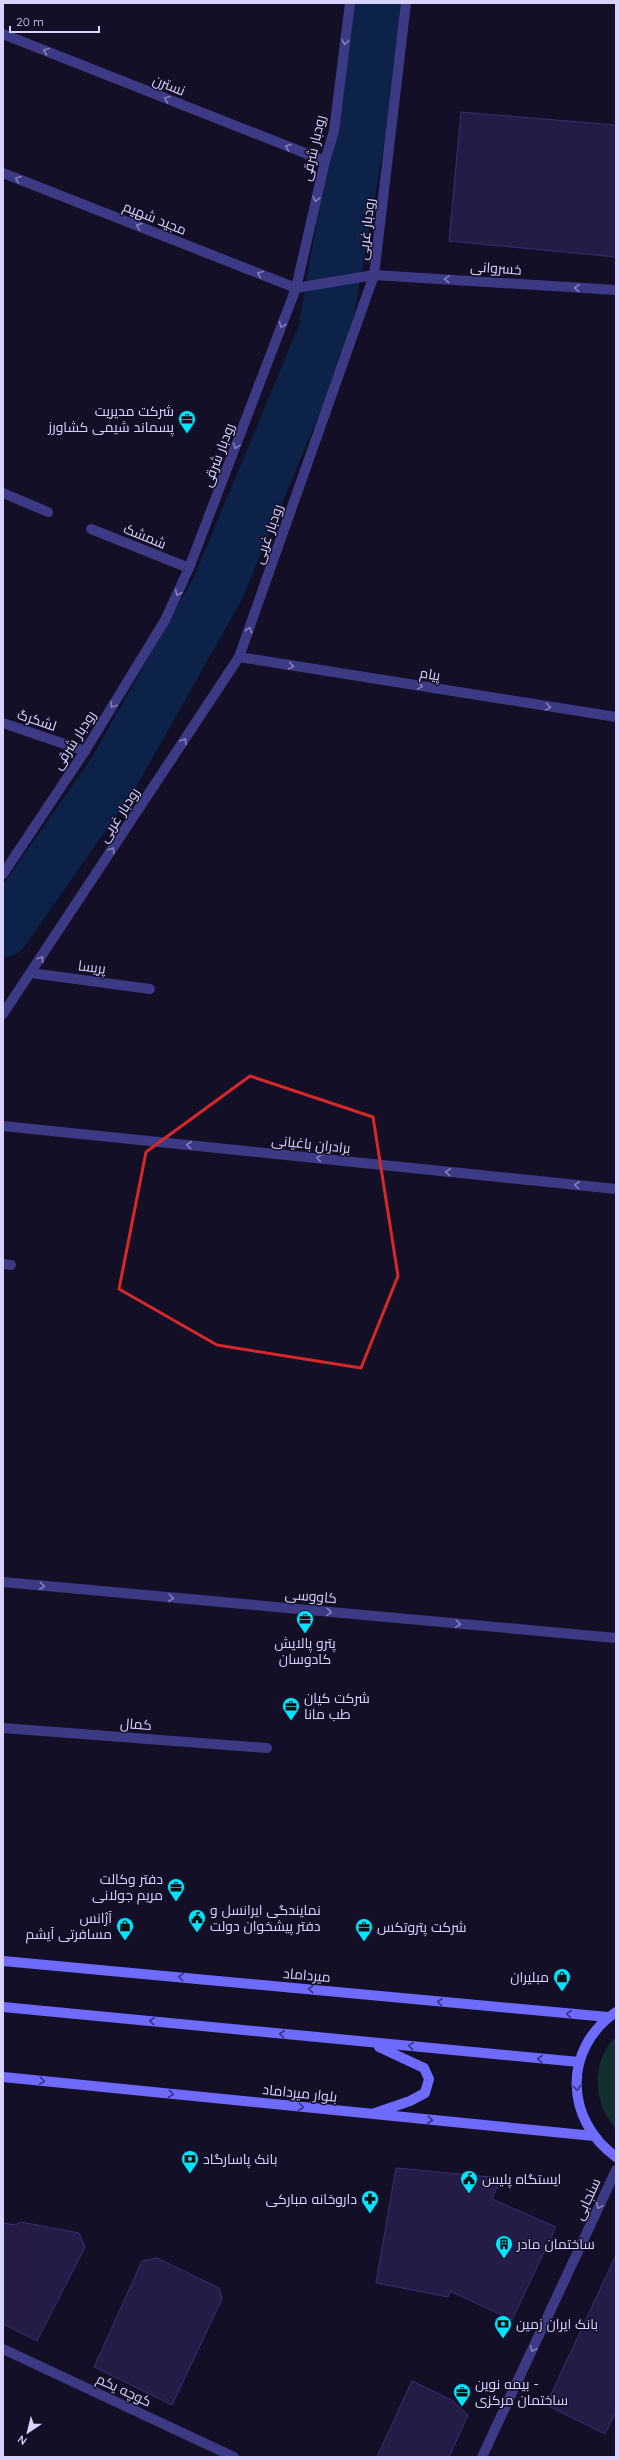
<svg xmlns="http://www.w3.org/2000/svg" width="619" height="2460" font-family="Quicksand,Cairo,sans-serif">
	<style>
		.green { fill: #12302f }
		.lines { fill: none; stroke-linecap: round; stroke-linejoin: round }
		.river { stroke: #0c2248; stroke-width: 53 }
		.building { fill: #241b47; stroke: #3b2d73 }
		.minor { stroke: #3d3a85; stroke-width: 10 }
		.tertiary { stroke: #3d3a85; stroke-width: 10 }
		.secondary { stroke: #6f6bff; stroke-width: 10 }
		.oneway { stroke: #837fbc }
		.oneway2 { stroke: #38347d }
		.marked { fill: none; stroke: #d62828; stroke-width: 3; stroke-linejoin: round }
		.labels { text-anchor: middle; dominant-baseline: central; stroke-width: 3; stroke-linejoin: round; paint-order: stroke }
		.street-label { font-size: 14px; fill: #d9d4ff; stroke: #130f26 }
		.poi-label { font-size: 14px; fill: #d9d4ff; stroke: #130f26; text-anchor: start }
	</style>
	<rect width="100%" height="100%" fill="#130f26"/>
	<path class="green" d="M 616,2037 L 616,2129 C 593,2104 590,2061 616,2037 Z"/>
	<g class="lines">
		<polyline class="river" points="3,931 114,772 218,588 324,334 372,60 377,3"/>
	</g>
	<g class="building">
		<polygon points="461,112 616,125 616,257 449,241"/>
		<polygon points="396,2168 501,2178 492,2199 556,2227 512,2320 450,2291 448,2297 376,2283"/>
		<polygon points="21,2222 79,2233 85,2247 37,2341 3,2324 3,2223 15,2225"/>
		<polygon points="616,2255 616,2412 605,2434 546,2405"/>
		<polygon points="157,2258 219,2288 222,2299 172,2405 94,2367 142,2261"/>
		<polygon points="412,2381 452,2400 468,2415 449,2457 377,2457"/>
	</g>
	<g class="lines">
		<g class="minor">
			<polyline points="3,34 325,161"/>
			<polyline points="3,173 296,288"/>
			<polyline points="296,288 374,275 616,290"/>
			<polyline points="3,493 48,512"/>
			<polyline points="91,529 189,568"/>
			<polyline points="239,657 616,717"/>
			<polyline points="3,723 85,751"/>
			<polyline points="3,874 85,751 165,620 189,568 296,288 325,161 334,131 350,3"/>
			<polyline points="31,973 150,989"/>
			<polyline points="3,1014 239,657 374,275 406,3"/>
			<polyline points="3,1126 616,1189"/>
			<polyline points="3,1264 11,1265"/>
			<polyline points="3,1582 616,1638"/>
			<polyline points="3,1728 267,1748"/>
			<polyline points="3,2349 234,2457"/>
		</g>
		<polyline class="tertiary" points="482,2457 616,2170"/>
		<g class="secondary">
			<polyline points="3,1961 608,2017"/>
			<polyline points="3,2007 579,2062"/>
			<path d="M 616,2012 C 562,2049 565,2120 616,2157"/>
			<polyline points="3,2077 594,2136"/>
			<polyline points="375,2113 410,2101 425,2093 429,2079 424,2068 379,2047"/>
		</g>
	</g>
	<defs><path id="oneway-chevron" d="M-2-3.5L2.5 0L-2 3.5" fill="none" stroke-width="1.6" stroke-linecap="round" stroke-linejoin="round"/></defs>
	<g class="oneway">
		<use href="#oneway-chevron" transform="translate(345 42) rotate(97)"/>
		<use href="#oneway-chevron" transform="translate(46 51) rotate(-158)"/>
		<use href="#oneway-chevron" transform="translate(167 99) rotate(-158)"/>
		<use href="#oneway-chevron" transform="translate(288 147) rotate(-158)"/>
		<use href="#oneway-chevron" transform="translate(18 179) rotate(-158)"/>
		<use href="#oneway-chevron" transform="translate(316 199) rotate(103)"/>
		<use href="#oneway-chevron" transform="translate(139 226) rotate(-158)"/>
		<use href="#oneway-chevron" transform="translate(260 274) rotate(-158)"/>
		<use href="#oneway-chevron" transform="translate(447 279) rotate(-176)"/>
		<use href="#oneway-chevron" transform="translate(577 288) rotate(-176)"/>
		<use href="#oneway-chevron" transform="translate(282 325) rotate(111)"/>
		<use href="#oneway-chevron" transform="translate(236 446) rotate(111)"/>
		<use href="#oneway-chevron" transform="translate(178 593) rotate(114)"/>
		<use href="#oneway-chevron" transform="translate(249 630) rotate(-71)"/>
		<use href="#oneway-chevron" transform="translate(291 666) rotate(9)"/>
		<use href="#oneway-chevron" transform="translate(420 686) rotate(9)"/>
		<use href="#oneway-chevron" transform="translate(113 705) rotate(122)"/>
		<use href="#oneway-chevron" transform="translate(548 707) rotate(9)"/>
		<use href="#oneway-chevron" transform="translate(184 741) rotate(-57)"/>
		<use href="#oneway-chevron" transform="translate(112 850) rotate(-57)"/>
		<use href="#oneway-chevron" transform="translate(41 959) rotate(-57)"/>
		<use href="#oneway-chevron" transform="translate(189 1145) rotate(-174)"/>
		<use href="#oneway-chevron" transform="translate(319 1158) rotate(-174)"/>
		<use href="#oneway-chevron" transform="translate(448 1172) rotate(-174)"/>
		<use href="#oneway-chevron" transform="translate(577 1185) rotate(-174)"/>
		<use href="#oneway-chevron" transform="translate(42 1586) rotate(5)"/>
		<use href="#oneway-chevron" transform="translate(171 1598) rotate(5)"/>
		<use href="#oneway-chevron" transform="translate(329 1612) rotate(5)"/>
		<use href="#oneway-chevron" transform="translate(458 1624) rotate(5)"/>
		<use href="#oneway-chevron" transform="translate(599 2206) rotate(115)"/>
		<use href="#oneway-chevron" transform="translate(533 2349) rotate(115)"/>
	</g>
	<g class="oneway2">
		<use href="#oneway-chevron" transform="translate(181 1977) rotate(-175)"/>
		<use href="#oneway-chevron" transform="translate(311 1989) rotate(-175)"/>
		<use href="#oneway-chevron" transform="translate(440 2002) rotate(-175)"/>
		<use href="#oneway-chevron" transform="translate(569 2014) rotate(-175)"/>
		<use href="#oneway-chevron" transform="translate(152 2021) rotate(-174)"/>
		<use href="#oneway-chevron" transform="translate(282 2034) rotate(-174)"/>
		<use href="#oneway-chevron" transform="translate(411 2046) rotate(-175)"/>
		<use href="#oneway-chevron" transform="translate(540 2059) rotate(-175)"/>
		<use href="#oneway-chevron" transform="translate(42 2081) rotate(6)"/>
		<use href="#oneway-chevron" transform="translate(577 2088) rotate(86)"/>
		<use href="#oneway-chevron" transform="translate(171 2094) rotate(6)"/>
		<use href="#oneway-chevron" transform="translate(301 2107) rotate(6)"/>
		<use href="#oneway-chevron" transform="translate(430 2120) rotate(6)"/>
	</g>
	<path class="marked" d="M 250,1076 L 373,1117 L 398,1276 L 361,1368 L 217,1345 L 119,1289 L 146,1152 Z"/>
	<defs>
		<symbol id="office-pin" viewBox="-11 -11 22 30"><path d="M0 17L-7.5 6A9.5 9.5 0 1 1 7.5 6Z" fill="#00e5ff" stroke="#130f26"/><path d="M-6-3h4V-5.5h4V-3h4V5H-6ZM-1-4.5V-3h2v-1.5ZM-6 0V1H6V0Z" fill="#111"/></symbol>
		<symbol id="civic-pin" viewBox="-11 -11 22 30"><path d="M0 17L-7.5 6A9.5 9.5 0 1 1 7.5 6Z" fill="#00e5ff" stroke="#130f26"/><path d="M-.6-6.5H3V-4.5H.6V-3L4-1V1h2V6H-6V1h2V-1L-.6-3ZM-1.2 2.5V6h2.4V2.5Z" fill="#111"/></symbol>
		<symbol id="shop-pin" viewBox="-11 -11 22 30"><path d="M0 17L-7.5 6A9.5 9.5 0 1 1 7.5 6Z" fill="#00e5ff" stroke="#130f26"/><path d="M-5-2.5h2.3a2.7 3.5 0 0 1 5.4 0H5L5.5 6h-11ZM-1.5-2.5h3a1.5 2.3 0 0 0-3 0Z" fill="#111"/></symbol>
		<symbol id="bank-pin" viewBox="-11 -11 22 30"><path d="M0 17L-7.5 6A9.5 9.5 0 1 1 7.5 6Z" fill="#00e5ff" stroke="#130f26"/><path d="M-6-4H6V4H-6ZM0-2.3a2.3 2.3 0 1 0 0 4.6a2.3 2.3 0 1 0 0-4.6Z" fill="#111"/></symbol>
		<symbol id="pharmacy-pin" viewBox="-11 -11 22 30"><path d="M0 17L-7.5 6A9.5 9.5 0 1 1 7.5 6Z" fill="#00e5ff" stroke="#130f26"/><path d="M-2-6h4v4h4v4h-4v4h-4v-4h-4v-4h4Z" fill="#111"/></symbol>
		<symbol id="building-pin" viewBox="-11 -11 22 30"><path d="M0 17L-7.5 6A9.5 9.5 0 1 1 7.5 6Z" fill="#00e5ff" stroke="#130f26"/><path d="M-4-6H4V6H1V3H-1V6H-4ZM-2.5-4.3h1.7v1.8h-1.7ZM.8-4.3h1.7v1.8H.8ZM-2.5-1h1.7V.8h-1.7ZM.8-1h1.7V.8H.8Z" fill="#111"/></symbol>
	</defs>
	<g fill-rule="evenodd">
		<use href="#office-pin" x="177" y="409" width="20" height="27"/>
		<use href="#office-pin" x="295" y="1609" width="20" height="27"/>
		<use href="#office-pin" x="281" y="1696" width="20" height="27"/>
		<use href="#office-pin" x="166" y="1877" width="20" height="27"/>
		<use href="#civic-pin" x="187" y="1908" width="20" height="27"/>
		<use href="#shop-pin" x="115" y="1916" width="20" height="27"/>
		<use href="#office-pin" x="354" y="1917" width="20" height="27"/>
		<use href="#shop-pin" x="552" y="1967" width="20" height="27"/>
		<use href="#bank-pin" x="180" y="2149" width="20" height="27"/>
		<use href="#civic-pin" x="459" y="2169" width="20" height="27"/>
		<use href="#pharmacy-pin" x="360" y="2189" width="20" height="27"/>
		<use href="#building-pin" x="494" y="2234" width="20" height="27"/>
		<use href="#bank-pin" x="493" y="2314" width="20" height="27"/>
		<use href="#office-pin" x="452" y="2382" width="20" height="27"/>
	</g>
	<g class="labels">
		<g class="street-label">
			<text transform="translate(169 85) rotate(22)">نسترن</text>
			<text transform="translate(313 148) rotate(-77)">رودبار شرقی</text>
			<text transform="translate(155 218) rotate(22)">مجید شهیم</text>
			<text transform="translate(366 229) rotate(-83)">رودبار غربی</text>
			<text transform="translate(496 268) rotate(4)">خسروانی</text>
			<text transform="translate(218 455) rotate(-69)">رودبار شرقی</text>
			<text transform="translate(268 534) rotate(-71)">رودبار غربی</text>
			<text transform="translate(145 536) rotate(22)">شمشک</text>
			<text transform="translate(430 674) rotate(9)">پیام</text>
			<text transform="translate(37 720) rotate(19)">لشکرگ</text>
			<text transform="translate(74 740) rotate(-57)">رودبار شرقی</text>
			<text transform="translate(119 815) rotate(-57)">رودبار غربی</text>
			<text transform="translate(92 967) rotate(7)">پریسا</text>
			<text transform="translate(311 1144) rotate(6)">برادران باغیانی</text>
			<text transform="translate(311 1596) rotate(5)">کاووسی</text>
			<text transform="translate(136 1724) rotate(4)">کمال</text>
			<text transform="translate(307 1975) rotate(5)">میرداماد</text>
			<text transform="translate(300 2093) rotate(6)">بلوار میرداماد</text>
			<text transform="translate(587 2199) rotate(-65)">سنجابی</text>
			<text transform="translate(124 2390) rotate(25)">کوچه یکم</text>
		</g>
		<g class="poi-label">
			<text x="174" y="411" text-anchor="end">شرکت مدیریت<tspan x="174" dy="16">پسماند شیمی کشاورز</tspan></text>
			<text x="305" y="1643" text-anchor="middle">پترو پالایش<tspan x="305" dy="16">کادوسان</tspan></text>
			<text x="304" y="1698">شرکت کیان<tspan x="304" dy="16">طب مانا</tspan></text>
			<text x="163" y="1879" text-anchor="end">دفتر وکالت<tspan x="163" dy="16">مریم جولانی</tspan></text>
			<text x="210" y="1910">نمایندگی ایرانسل و<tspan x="210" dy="16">دفتر پیشخوان دولت</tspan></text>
			<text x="112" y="1918" text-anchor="end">آژانس<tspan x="112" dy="16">مسافرتی آیشم</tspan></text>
			<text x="377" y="1927">شرکت پتروتکس</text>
			<text x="549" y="1977" text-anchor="end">مبلیران</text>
			<text x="203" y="2159">بانک پاسارگاد</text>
			<text x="482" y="2179">ایستگاه پلیس</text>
			<text x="357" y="2199" text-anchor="end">داروخانه مبارکی</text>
			<text x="517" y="2244">ساختمان مادر</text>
			<text x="516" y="2324">بانک ایران زمین</text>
			<text x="475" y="2384">بیمه نوین -<tspan x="475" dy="16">ساختمان مرکزی</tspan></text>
		</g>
	</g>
	<rect width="619" height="2460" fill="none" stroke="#d9d4ff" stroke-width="8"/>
	<g transform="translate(28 2432) rotate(215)" stroke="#130f26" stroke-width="3" paint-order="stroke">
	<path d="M0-3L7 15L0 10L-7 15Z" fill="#d9d4ff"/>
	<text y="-6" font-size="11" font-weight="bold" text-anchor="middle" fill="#d9d4ff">N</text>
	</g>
	<path d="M10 26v6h89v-6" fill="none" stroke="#d9d4ff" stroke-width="2"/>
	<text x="16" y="26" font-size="12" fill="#d9d4ff" stroke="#130f26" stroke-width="3" paint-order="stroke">20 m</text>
</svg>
